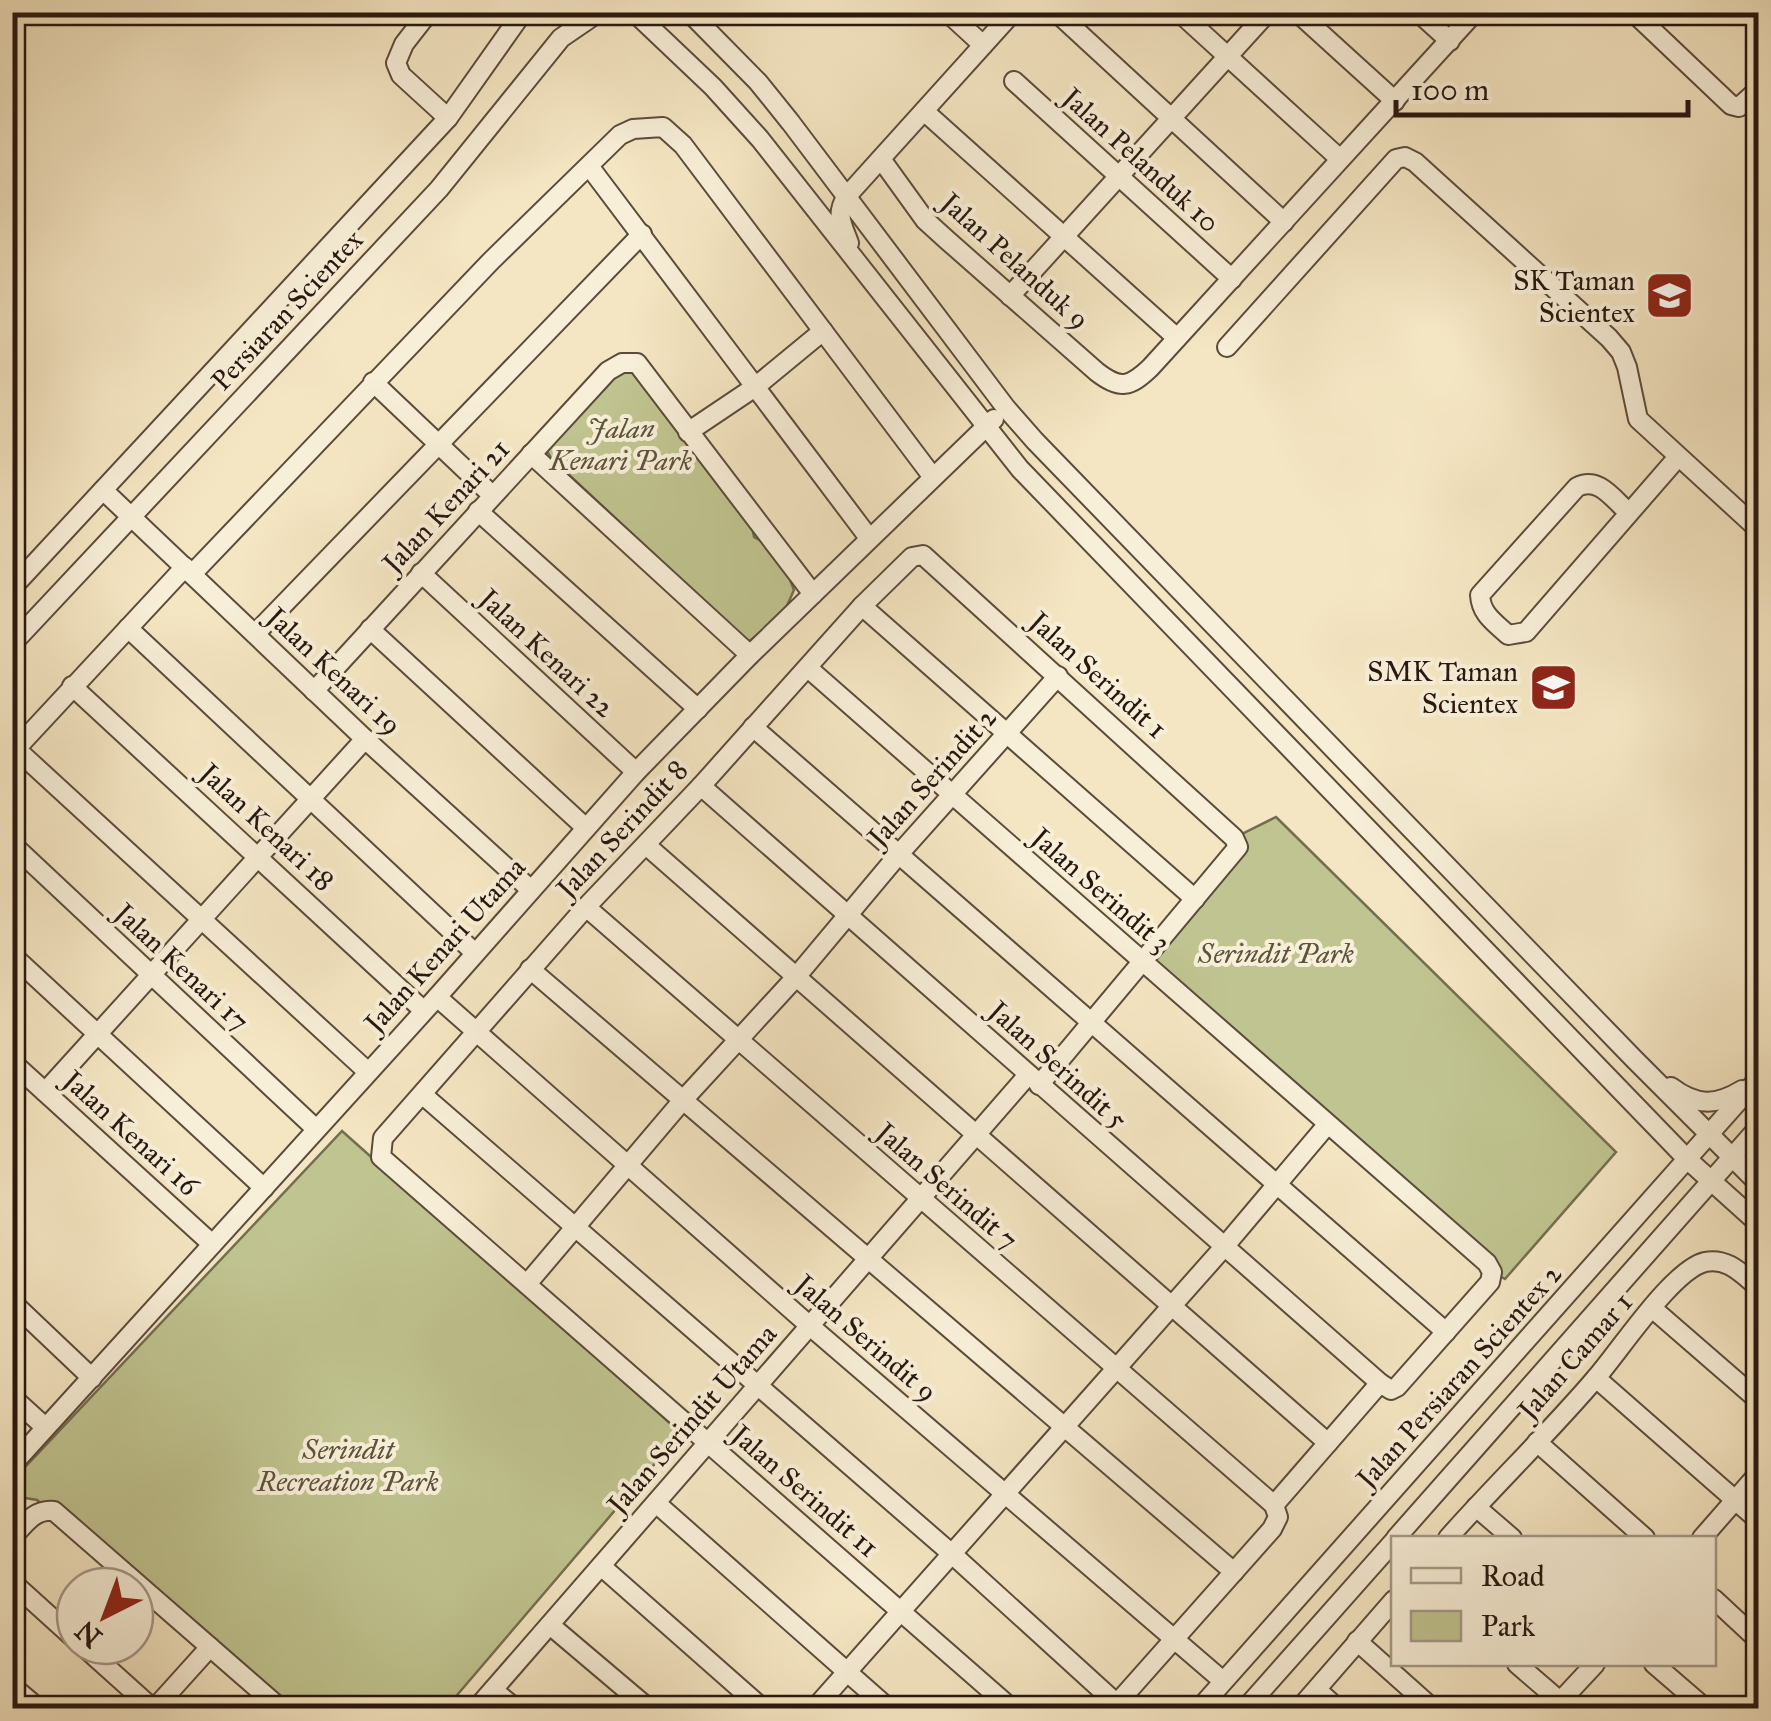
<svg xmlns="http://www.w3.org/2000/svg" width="1771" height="1721" font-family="'IM FELL Great Primer',serif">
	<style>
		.green { fill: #c0c490; stroke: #746e50; stroke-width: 2.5 }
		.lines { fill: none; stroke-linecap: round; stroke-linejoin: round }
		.minor-casing { stroke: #5b4b3c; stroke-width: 22 }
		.minor { stroke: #f8efd8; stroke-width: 18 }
		.labels { text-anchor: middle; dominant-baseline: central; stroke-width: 8; stroke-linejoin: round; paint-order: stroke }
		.street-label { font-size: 28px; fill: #28170f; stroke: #f8efd8 }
		.poi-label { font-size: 28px; fill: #28170f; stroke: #f8efd8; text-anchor: end }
		.park-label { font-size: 28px; font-style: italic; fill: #5d543c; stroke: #f8efd8 }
	</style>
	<rect width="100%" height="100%" fill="#f5e6c3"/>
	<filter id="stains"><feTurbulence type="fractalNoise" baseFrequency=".002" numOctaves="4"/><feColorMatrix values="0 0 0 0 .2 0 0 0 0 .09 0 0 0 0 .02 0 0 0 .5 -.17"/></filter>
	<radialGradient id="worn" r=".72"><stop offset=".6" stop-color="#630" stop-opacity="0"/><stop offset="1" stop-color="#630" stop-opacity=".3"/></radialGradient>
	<g class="green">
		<path d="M 622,363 L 655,394 L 752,526 L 754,537 C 778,548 785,565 794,590 L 782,617 L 748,642 L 551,458 L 542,443 Z"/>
		<polygon points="1276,817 1616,1152 1505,1279 1492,1272 1141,962 1234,838"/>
		<polygon points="342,1131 681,1433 446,1708 270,1708 37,1500 13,1496 12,1481"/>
	</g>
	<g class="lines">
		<defs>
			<g id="minor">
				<polyline points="429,12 404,44 396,63 401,75 448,118"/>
				<polyline points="634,12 713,87 760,139 1020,469 1688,1160 1758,1223"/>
				<polyline points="689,12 758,82 791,123 1006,408 1035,441 1635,1060 1758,1183"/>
				<polyline points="947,12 983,45"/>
				<polyline points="1056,12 1284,222"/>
				<polyline points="1179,12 1340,159"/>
				<polyline points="1297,12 1395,101"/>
				<polyline points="1418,12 1450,41"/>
				<polyline points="1633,12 1731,105 1739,107 1758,90"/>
				<polyline points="1014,81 1232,279"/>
				<polyline points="924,111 1177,338"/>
				<path d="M 881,159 L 925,220 L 947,240 L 1097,372 C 1120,390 1130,387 1150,368 L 1475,12"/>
				<polyline points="589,166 869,538"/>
				<path d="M 849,243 C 842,224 835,214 847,196 L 1013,12"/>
				<polyline points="1010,296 1268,12"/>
				<polyline points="1227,347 1396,159 1405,157 1415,162 1609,338 1621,352 1627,367 1638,419 1758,529"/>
				<polyline points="373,382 492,495"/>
				<polyline points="688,432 755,387 823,331"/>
				<polyline points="531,454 750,655"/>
				<polyline points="103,490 365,739 531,890"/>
				<polyline points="478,511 698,709"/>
				<path d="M 1629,513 C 1613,499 1599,476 1577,487 L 1480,595 C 1481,614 1494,622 1508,635 L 1526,632 L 1678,457"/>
				<polyline points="421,573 636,772"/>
				<polyline points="192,574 491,261 620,135 633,129 663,127 683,145 932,476"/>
				<polyline points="12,588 448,118 523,12"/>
				<polyline points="862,606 1195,899"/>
				<polyline points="128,628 475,953"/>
				<polyline points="370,629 586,828"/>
				<polyline points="255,634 642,234"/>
				<polyline points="12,644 439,189 561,38 599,12"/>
				<polyline points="72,686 423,1010"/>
				<polyline points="314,691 608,371 622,363 637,363 813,594"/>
				<polyline points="753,727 1446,1332"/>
				<polyline points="16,749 368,1072"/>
				<polyline points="12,753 185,567"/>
				<polyline points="701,786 1380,1383 1391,1390 1397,1387 1490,1282 1492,1272 1487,1263 808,668"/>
				<polyline points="12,844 315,1128"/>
				<polyline points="646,845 1328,1443"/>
				<polyline points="586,907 1274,1505"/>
				<polyline points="12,955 264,1188"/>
				<polyline points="530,969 1234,1572"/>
				<polyline points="437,997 810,1326 1223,1681"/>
				<polyline points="12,1062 212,1244"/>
				<path d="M 1671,1087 C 1696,1106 1716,1106 1742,1090"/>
				<polyline points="45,1092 365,739"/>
				<polyline points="423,1095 952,1554 1117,1704"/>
				<polyline points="527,1284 683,1100 796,977 899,854 1058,676"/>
				<polyline points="12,1302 92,1378"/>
				<polyline points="1652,1308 1758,1400"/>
				<polyline points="1596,1378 1758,1520"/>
				<polyline points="12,1397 45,1427"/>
				<polyline points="1537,1442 1645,1538"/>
				<polyline points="12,1465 437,997 636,772 750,655 994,419"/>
				<polyline points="656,1503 888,1708"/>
				<polyline points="1476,1507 1512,1538"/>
				<path d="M 12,1538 C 25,1524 34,1509 54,1511 L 280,1708"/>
				<polyline points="1396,1538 1758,1128"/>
				<path d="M 1448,1538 C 1496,1484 1548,1434 1595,1379 C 1619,1352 1672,1270 1705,1262 C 1727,1257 1742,1274 1758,1287"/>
				<polyline points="1702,1538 1758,1474"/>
				<polyline points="601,1566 762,1708"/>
				<polyline points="12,1582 75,1639"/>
				<polyline points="1714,1599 1758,1640"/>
				<polyline points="550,1625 648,1708"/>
				<polyline points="1357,1641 1432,1708"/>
				<polyline points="83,1646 152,1708"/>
				<polyline points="1517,1664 1568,1708"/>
				<polyline points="1654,1664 1705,1708"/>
				<polyline points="12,1686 38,1708"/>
				<polyline points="493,1690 515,1708"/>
				<polyline points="1317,1690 1337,1708"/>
				<polyline points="155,1708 210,1647"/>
				<polyline points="477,1708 1028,1075"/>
				<polyline points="815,1708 1224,1247 1327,1125"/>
				<polyline points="1011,1708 381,1157 383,1138 586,907 701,786 862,606 912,557 923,555 1234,838 1238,847 1039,1085"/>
				<polyline points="1113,1708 1272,1529 1278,1517 1274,1505 1380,1383"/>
				<polyline points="1200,1708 1758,1079"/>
				<polyline points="1246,1708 1394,1541"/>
				<polyline points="1300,1708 1394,1600"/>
				<polyline points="1554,1708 1595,1664"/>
			</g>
		</defs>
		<use href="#minor" class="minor-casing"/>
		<use href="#minor" class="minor"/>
	</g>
	<defs>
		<symbol id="school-square" viewBox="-11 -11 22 22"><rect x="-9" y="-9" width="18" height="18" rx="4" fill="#8f2418" stroke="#f8efd8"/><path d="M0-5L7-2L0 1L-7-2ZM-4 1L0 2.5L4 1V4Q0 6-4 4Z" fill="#fff"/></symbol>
	</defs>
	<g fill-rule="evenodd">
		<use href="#school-square" x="1642" y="268" width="55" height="55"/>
		<use href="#school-square" x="1526" y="660" width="55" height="55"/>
	</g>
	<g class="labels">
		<g class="street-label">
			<text transform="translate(1141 160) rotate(42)">Jalan Pelanduk 10</text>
			<text transform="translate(1015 261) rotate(42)">Jalan Pelanduk 9</text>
			<text transform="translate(287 310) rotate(-47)">Persiaran Scientex</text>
			<text transform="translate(446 506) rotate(-47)">Jalan Kenari 21</text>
			<text transform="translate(547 653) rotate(43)">Jalan Kenari 22</text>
			<text transform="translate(334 671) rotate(43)">Jalan Kenari 19</text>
			<text transform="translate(1098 675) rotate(42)">Jalan Serindit 1</text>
			<text transform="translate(932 777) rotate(-48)">Jalan Serindit 2</text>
			<text transform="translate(267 827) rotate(43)">Jalan Kenari 18</text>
			<text transform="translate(622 829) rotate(-47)">Jalan Serindit 8</text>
			<text transform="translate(1101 890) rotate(41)">Jalan Serindit 3</text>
			<text transform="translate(445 945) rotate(-48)">Jalan Kenari Utama</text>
			<text transform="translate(182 967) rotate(43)">Jalan Kenari 17</text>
			<text transform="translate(1058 1065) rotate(42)">Jalan Serindit 5</text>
			<text transform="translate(131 1133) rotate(42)">Jalan Kenari 16</text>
			<text transform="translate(947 1186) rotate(41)">Jalan Serindit 7</text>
			<text transform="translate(866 1338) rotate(41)">Jalan Serindit 9</text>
			<text transform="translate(1575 1356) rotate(-49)">Jalan Camar 1</text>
			<text transform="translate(1459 1376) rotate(-48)">Jalan Persiaran Scientex 2</text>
			<text transform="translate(692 1419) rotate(-49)">Jalan Serindit Utama</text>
			<text transform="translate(805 1491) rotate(41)">Jalan Serindit 11</text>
		</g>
		<g class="poi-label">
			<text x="1635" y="280">SK Taman<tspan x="1635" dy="32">Scientex</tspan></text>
			<text x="1518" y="671">SMK Taman<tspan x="1518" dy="32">Scientex</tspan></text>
		</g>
		<g class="park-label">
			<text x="621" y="428">Jalan<tspan x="621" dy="32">Kenari Park</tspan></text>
			<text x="1276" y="953">Serindit Park</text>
			<text x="348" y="1449">Serindit<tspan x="348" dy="32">Recreation Park</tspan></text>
		</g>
	</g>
	<rect width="1771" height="1721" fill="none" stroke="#f5e6c3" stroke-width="50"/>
	<rect x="15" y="15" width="1741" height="1691" fill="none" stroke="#28170f" stroke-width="5"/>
	<rect x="25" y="25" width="1721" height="1671" fill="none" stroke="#28170f" stroke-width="2.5"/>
	<rect x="1391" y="1536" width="325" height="130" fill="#f8efd8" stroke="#a59988" stroke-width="2.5"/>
	<rect x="1411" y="1568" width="50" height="15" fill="#f8efd8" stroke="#a59988" stroke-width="2.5"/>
	<text x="1481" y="1586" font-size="30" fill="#28170f">Road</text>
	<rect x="1411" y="1611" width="50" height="30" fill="#c0c490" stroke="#a59988" stroke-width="2.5"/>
	<text x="1481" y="1636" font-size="30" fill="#28170f">Park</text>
	<g transform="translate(105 1616) rotate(222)"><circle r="48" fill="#f8efd8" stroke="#a59988" stroke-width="2.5"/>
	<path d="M0-8L18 38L0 25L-18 38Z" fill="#8f2418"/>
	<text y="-15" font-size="28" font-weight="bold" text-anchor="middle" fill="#28170f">N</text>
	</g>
	<path d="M1396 100v15h292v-15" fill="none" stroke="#28170f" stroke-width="5"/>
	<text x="1411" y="100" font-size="30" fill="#28170f" stroke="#f8efd8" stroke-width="8" paint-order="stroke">100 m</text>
	<rect width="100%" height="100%" filter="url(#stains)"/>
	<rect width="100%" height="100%" fill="url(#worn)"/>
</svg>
